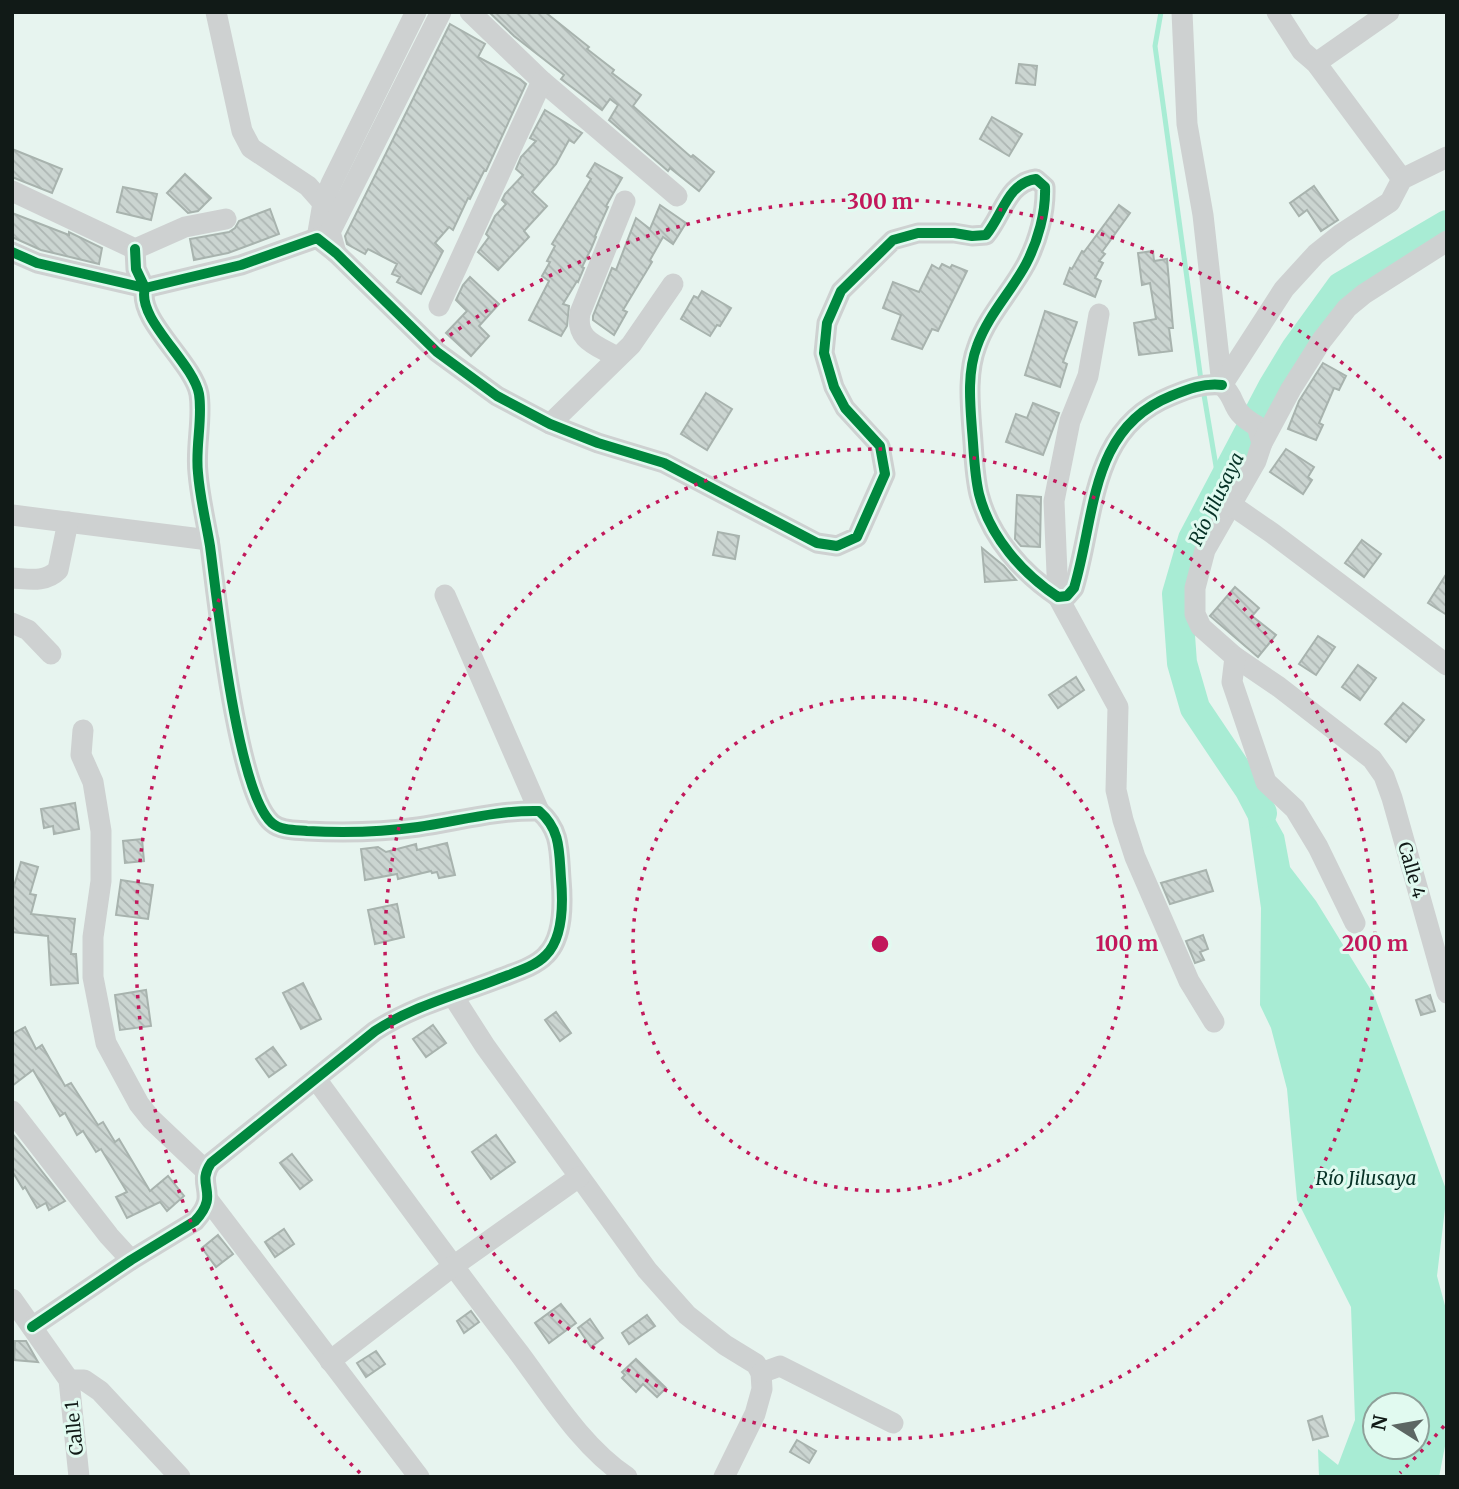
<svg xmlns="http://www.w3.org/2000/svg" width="1459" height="1489" font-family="Merriweather,serif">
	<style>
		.water { fill: #a8ecd4; fill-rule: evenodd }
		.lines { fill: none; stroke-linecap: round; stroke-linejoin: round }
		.stream { stroke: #a8ecd4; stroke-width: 5 }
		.river { stroke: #a8ecd4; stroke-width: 30 }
		.building { fill: url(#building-back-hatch); stroke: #a8b3ae; stroke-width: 2 }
		.minor { stroke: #ced1d1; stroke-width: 21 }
		.cycleway-casing { stroke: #e1faf0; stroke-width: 15 }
		.cycleway { stroke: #00873e; stroke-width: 10 }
		.ring { fill: none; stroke: #c2185b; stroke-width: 3.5; stroke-dasharray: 3.5 7 }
		.labels { text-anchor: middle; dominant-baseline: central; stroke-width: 6; stroke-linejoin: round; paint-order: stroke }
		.street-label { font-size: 18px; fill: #111a17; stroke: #e1faf0 }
		.water-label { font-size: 19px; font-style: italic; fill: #063226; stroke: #e1faf0 }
		.centre { fill: #c2185b; stroke: #e1faf0; stroke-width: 3.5 }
		.ring-label { font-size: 21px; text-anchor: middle; font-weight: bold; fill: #c2185b; stroke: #e1faf0; stroke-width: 6; stroke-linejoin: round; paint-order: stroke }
	</style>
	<defs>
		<pattern id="building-back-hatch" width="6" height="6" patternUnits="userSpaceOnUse" patternTransform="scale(1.75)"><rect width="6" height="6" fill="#cbd5d1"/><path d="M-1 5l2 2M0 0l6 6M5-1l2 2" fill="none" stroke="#adb6b3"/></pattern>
	</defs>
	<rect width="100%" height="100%" fill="#e7f4ef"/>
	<path class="water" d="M 1239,755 L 1284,835 L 1290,867 L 1316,901 L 1374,995 L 1447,1192 L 1437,1276 L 1447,1313 L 1447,1436 L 1439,1477 L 1319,1477 L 1318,1449 L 1338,1465 L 1355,1420 L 1351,1307 L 1297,1200 L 1287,1089 L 1271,1028 L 1260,1005 L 1261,908 ZM 1375,1405 L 1417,1405 L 1417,1447 L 1375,1447 Z"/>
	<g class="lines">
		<g class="stream">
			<polyline points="1161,12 1155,46 1201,380"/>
			<polyline points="1203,389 1220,490"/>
		</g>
		<polyline class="river" points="1262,813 1250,790 1195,708 1182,663 1177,594 1193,539 1273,387 1296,349 1341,287 1447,225"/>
	</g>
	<g class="building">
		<polygon points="489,12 545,12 589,47 587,49 614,70 612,73 641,95 633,106 691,157 693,155 714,172 699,191 670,168 668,171 609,120 618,105 610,99 602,110 561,79 564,75 514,36"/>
		<polygon points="450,24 485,44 478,57 520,79 526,84 486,171 484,171 470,199 468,198 453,230 449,227 435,243 443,251 421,294 397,282 400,277 392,274 397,264 368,249 365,254 347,244 345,236"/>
		<polygon points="1019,64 1037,66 1035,85 1016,83"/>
		<polygon points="545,110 582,133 574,143 569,140 556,164 532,192 547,206 524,231 529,237 498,270 478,252 489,237 486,234 495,216 506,204 502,200 505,194 523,175 516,169 521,157 536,141 530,138"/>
		<polygon points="992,117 1022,134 1009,156 980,139"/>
		<polygon points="12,149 62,169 52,193 12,177"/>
		<polygon points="595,163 622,178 606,206 608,207 595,236 596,237 591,249 582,267 584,268 578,282 577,281 563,304 569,306 567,326 561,336 529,320 549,281 542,276 550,262 547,261 555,246 552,244 591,179 587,176"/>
		<polygon points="185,174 211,198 198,211 188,213 167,193"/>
		<polygon points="1314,186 1338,220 1321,231 1307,210 1299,216 1290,203"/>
		<polygon points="123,187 157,194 151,220 117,212"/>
		<polygon points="660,205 686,223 673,244 663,237 650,260 652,262 623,310 627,312 614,335 593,320 593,316 612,268 616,270 636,218 650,229"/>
		<polygon points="1119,205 1130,213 1102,252 1105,254 1099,261 1103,263 1095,278 1101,281 1095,297 1064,284 1070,268 1072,269 1082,251 1084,252"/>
		<polygon points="270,209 279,234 228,253 194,260 190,239 229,232 235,228 239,221"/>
		<polygon points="12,213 69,235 69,232 102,248 99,264 41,250 12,237"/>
		<polygon points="1153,251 1154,261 1167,259 1173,328 1169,328 1172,351 1139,355 1134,323 1156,319 1150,283 1142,285 1138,253"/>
		<polygon points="942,264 950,268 952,265 967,271 938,331 932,329 922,349 892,339 901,315 883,308 893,282 919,292 932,265 939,269"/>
		<polygon points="470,277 499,304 479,326 489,336 471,356 446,333 467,311 456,300 463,285"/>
		<polygon points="702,291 731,308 720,326 717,325 710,336 681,319 694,296 698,298"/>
		<polygon points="1045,311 1077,322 1063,362 1067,364 1060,387 1025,375"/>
		<polygon points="1323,363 1346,376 1339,390 1334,388 1319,423 1323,425 1316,440 1288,429 1299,401"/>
		<polygon points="706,393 732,409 707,450 681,434"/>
		<polygon points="1033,403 1059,413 1043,455 1006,442 1016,414 1027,418"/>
		<polygon points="1286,449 1314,467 1308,477 1312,480 1303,494 1270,472"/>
		<polygon points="1017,495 1041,497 1040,547 1021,546 1015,539"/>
		<polygon points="718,532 739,536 735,559 713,555"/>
		<polygon points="1362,540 1381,554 1364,577 1345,563"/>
		<polygon points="982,548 1004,566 1016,580 985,582"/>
		<polygon points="1447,573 1447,615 1428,603"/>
		<polygon points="1235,587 1259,608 1252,616 1276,635 1258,657 1210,616"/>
		<polygon points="1318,636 1335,647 1316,675 1299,664"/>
		<polygon points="1358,665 1376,678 1360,700 1342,687"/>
		<polygon points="1076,677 1084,690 1058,708 1049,695"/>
		<polygon points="1403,703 1424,720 1406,742 1385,724"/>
		<polygon points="75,803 79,829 54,834 53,826 44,828 41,809"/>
		<polygon points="142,839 144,861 125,863 123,841"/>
		<polygon points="447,843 455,875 439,878 437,872 432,873 431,871 398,879 397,874 365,880 361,849 378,847 386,852 416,844 417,850"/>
		<polygon points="21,862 38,867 30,894 36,895 31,914 75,919 71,954 76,954 78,983 51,985 48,936 12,932 12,893"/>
		<polygon points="1206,870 1213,891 1170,904 1161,883"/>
		<polygon points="121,880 153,885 148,919 116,915"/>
		<polygon points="397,904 404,937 375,944 368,910"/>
		<polygon points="1203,935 1208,949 1200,952 1204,960 1195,963 1186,941"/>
		<polygon points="303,983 321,1019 301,1029 283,993"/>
		<polygon points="146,990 151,1026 120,1030 115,995"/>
		<polygon points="1430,995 1435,1011 1421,1015 1416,1000"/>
		<polygon points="556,1012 571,1033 560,1041 545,1020"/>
		<polygon points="433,1025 446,1043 426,1057 413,1039"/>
		<polygon points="25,1027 36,1049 42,1045 65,1086 71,1083 98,1125 103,1122 115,1142 119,1139 150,1191 168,1176 184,1196 167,1211 160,1202 127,1218 116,1197 127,1192 101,1149 96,1152 83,1131 77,1135 65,1113 60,1116 33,1070 12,1086 12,1034"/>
		<polygon points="273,1047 286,1065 269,1077 256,1059"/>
		<polygon points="12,1133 65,1201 49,1210 46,1203 37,1208 25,1187 23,1189 12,1171"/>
		<polygon points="496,1135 515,1162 491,1179 472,1152"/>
		<polygon points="292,1154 312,1180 300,1189 280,1163"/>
		<polygon points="284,1229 294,1244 275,1257 265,1242"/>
		<polygon points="218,1235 233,1254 216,1267 202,1248"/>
		<polygon points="561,1304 576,1323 549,1343 535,1323"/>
		<polygon points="471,1311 479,1322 464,1333 457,1321"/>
		<polygon points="647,1315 655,1326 629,1344 622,1333"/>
		<polygon points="590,1319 603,1338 591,1347 578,1328"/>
		<polygon points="15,1341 26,1341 38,1362 14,1360"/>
		<polygon points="376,1351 385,1364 366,1377 357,1363"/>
		<polygon points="636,1359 666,1388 657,1397 643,1384 636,1392 622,1378 625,1375 622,1372"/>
		<polygon points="1322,1416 1328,1436 1313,1440 1308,1421"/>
		<polygon points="797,1440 816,1451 809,1463 790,1452"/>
	</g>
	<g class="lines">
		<g class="minor">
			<polyline points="216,12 242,131 251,148 308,186 323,203"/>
			<polyline points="470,12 542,81 677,196"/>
			<path d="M 1182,12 L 1187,124 L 1203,215 L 1222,385 C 1239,401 1228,410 1257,426 L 1262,443"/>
			<polyline points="1277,12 1302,51 1316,63 1402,179"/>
			<polyline points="1316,63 1389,12"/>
			<polyline points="12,191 135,249 185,227 226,219"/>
			<polyline points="317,238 323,203 331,184 416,12"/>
			<polyline points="1447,241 1364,294 1347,308 1322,340 1291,389 1262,443 1256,461 1205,550 1195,588 1195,614 1201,627 1235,657 1279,687 1372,759 1384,776 1392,798 1447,993"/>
			<path d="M 12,252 L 37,263 L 145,288 L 241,265 L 317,238 L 336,253 L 437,352 L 497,396 L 550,424 L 598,443 L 664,463 L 817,543 L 837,546 L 857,537 L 885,474 L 880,446 L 845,408 L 834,387 L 824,353 L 827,323 L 841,291 L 893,240 L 918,233 L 954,233 L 972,236 L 986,235 C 1003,215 1007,183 1036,179 L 1045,187 C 1046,212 1038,241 1026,264 C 1011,292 988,315 977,346 C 967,372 970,403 972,430 C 974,451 974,473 979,494 C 990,537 1022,573 1058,597 L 1067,596 L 1074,588 C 1096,515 1089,429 1171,396 C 1188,389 1203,383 1222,385"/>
			<polyline points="336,253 330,232 441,12"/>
			<polyline points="439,306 542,81"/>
			<polyline points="1099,314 1088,376 1070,421 1054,501 1058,597 1118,707 1116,790 1123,820 1135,857 1189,981 1214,1022"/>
			<path d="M 617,357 C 596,345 575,340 580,313 L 625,201"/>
			<polyline points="1222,385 1284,289 1316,254 1341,234 1390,202 1402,179 1447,157"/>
			<polyline points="550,424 631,345 673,284"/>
			<polyline points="1230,504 1272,533 1447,665"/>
			<polyline points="12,515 209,540"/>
			<path d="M 12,578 C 29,579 45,583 58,570 L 68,522"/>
			<polyline points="445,595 539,811"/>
			<polyline points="12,623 28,630 51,654"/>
			<polyline points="1235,657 1232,682 1266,782 1295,809 1318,847 1355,923"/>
			<polyline points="83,730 81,755 93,782 101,831 101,881 93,937 93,977 106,1043 139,1104 151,1119 206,1171"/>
			<polyline points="453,996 485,1046 647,1270 687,1315 725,1345 756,1364 761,1373 762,1389 755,1414 724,1477"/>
			<path d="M 316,1079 C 383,1171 450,1263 519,1353 C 551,1396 582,1447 627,1477"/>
			<polyline points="12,1111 109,1236 131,1260"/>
			<polyline points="209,1201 419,1477"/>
			<polyline points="12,1299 69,1380 79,1477"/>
			<path d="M 32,1327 L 131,1260 L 195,1221 C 221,1193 195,1186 211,1163 L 375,1031 C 413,1006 457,995 498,979 C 513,973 535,967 546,955 C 564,937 563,902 561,879 C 559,851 561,830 539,811 C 497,810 459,821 418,827 C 382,832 344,833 307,831 C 297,830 281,831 272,823 C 237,793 217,598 210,546 C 206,522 200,498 198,473 C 195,447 203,419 199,394 C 193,362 136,319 145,288 L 136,269 L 135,249"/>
			<polyline points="330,1361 452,1267 579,1177"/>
			<polyline points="761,1373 780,1366 893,1423"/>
			<polyline points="69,1380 84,1380 100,1391 180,1477"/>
		</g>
		<defs>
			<g id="cycleway">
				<path d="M 12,252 L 37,263 L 145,288 L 241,265 L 317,238 L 336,253 L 437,352 L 497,396 L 550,424 L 598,443 L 664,463 L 817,543 L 837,546 L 857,537 L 885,474 L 880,446 L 845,408 L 834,387 L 824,353 L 827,323 L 841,291 L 893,240 L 918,233 L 954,233 L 972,236 L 986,235 C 1003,215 1007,183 1036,179 L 1045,187 C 1046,212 1038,241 1026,264 C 1011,292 988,315 977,346 C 967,372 970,403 972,430 C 974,451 974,473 979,494 C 990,537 1022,573 1058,597 L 1067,596 L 1074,588 C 1096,515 1089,429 1171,396 C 1188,389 1203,383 1222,385"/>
				<path d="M 32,1327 L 131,1260 L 195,1221 C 221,1193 195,1186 211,1163 L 375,1031 C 413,1006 457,995 498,979 C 513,973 535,967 546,955 C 564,937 563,902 561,879 C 559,851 561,830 539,811 C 497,810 459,821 418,827 C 382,832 344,833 307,831 C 297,830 281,831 272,823 C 237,793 217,598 210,546 C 206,522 200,498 198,473 C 195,447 203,419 199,394 C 193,362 136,319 145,288 L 136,269 L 135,249"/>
			</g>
		</defs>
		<use href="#cycleway" class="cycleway-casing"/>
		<use href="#cycleway" class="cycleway"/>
	</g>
	<g class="ring">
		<circle cx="880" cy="944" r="247"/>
		<circle cx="880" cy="944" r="495"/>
		<path d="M1444 1426A742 742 0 0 1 1400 1473M360 1473A742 742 0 1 1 1444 462"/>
	</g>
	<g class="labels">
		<g class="street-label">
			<text transform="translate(1412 870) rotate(74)">Calle 4</text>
			<text transform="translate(74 1428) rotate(-96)">Calle 1</text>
		</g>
		<g class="water-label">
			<text transform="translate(1216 499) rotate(-64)">Río Jilusaya</text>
			<text x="1366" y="1178">Río Jilusaya</text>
		</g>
	</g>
	<circle cx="880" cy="944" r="10" class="centre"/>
	<g class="ring-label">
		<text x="880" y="209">300 m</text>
		<text x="1127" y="951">100 m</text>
		<text x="1375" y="951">200 m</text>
	</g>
	<rect width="1459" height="1489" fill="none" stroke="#111a17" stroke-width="28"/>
	<g transform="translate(1396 1426) rotate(281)"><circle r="33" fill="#e1faf0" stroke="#8ea099" stroke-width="2"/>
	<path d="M0-5L12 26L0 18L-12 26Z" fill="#5c6663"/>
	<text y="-10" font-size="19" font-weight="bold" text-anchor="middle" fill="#111a17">N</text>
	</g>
</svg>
